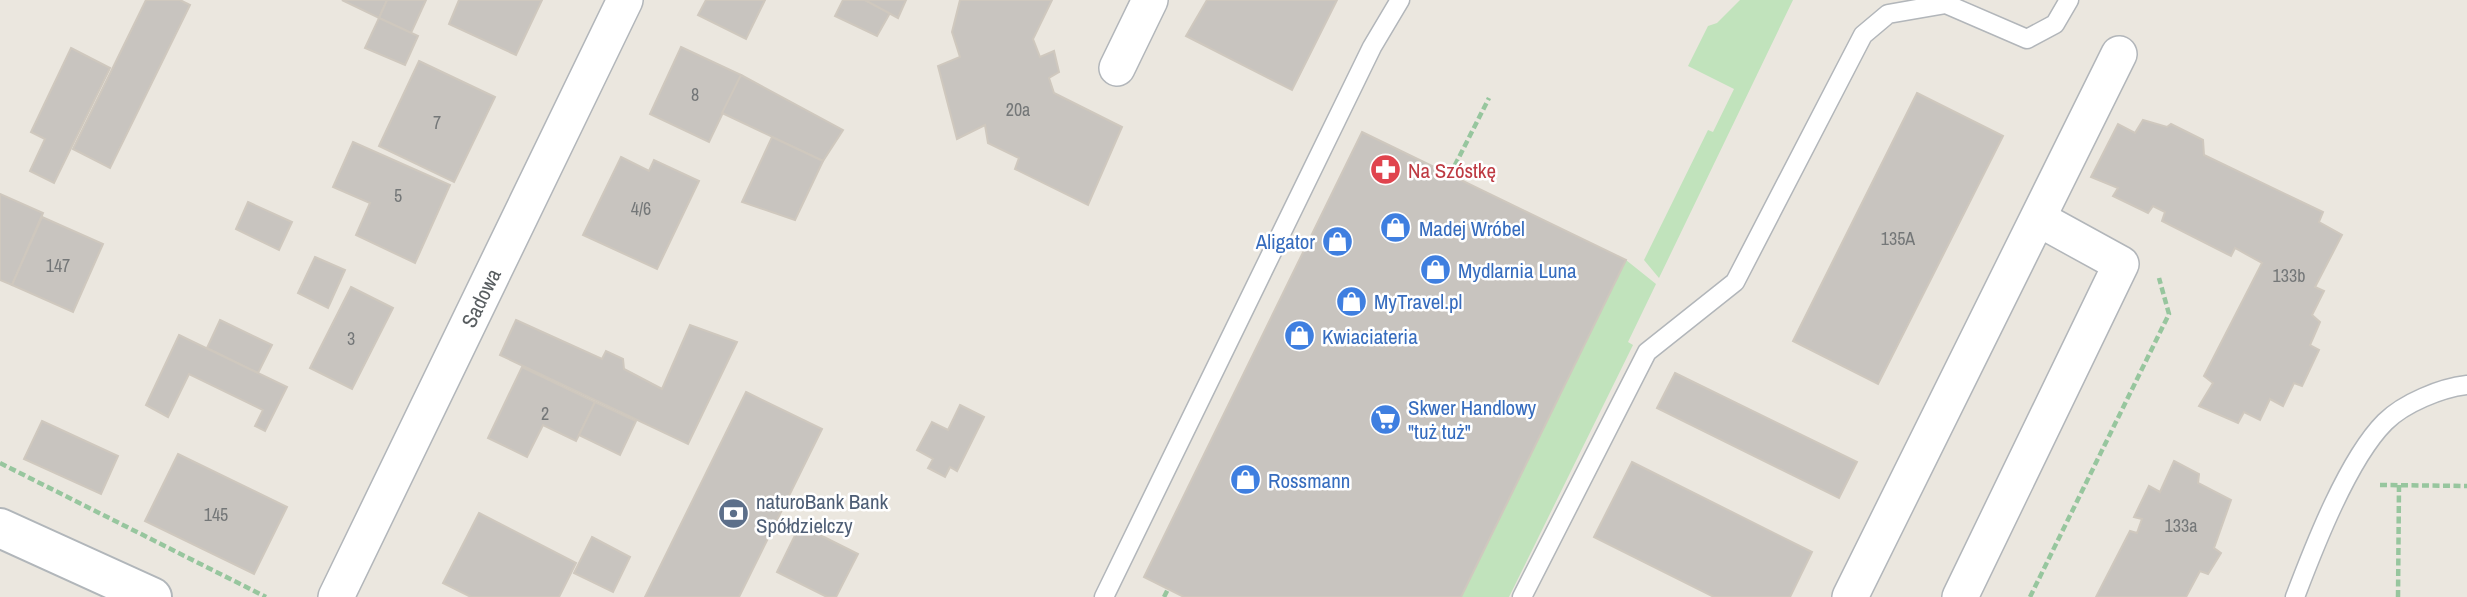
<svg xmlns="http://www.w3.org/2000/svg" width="2467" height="597" font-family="'Archivo Narrow',sans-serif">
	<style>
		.green { fill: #c1e3bc }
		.building { fill: #c8c4bf; stroke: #cfc8be; stroke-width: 2 }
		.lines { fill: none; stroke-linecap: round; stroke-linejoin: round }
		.lane-casing { stroke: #b2b6ba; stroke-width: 21 }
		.street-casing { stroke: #b2b6ba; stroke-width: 38 }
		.secondary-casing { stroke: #b1b6ba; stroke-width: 42 }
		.path { stroke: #97c69e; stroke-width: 4.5; stroke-dasharray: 7 3.5; stroke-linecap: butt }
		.lane { stroke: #fff; stroke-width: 18 }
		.street { stroke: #fff; stroke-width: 35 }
		.secondary { stroke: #fff; stroke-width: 38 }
		.labels { text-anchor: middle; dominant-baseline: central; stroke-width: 5; stroke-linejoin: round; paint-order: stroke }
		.number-label { font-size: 18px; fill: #747778 }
		.health-label { font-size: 21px; fill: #be3a42; stroke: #fff; text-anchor: start }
		.shop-label { font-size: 21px; fill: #366cbe; stroke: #fff; text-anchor: start }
		.street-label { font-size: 21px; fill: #585d60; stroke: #fff }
		.service-label { font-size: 21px; fill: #4e5e75; stroke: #fff; text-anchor: start }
	</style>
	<rect width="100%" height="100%" fill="#ebe7df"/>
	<g class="green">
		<polygon points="1740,0 1793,0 1659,278 1644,260 1708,130 1713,132 1734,89 1688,66 1708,26 1717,23"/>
		<polygon points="1626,260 1656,284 1628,342 1633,345 1509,597 1461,597"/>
	</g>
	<g class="building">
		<polygon points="146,0 180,0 190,5 110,168 73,149"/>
		<polygon points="342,0 387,0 379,18"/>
		<polygon points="387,0 426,0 411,33 379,18"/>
		<polygon points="459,0 542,0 516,55 449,24"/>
		<polygon points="706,0 765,0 746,39 698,15"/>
		<polygon points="843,0 865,0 890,13 877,36 835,16"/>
		<polygon points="865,0 906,0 898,18"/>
		<polygon points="960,0 1052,0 1033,39 1040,57 1054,51 1059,72 1049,78 1054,93 1122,127 1088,205 1015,169 1019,158 988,143 985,125 957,139 938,66 960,57 952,32"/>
		<polygon points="1207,0 1337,0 1292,90 1186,36"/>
		<polygon points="379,18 418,36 405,65 365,48"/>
		<polygon points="681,47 741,75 709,142 650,114"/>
		<polygon points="71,48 110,68 54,183 30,171 45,139 31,132"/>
		<polygon points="419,61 495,97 454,182 379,146"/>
		<polygon points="741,75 843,130 823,161 722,113"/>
		<polygon points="1917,93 2003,136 1878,384 1793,341"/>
		<polygon points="2143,120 2167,127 2171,124 2203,140 2204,155 2323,212 2319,222 2342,235 2315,287 2324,291 2312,315 2320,322 2310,345 2319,350 2302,386 2294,383 2283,406 2270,399 2260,420 2244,412 2238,423 2199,406 2213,383 2204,376 2262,263 2235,248 2231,256 2162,221 2165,212 2153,206 2148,213 2113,196 2118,188 2091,177 2118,124 2135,133"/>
		<polygon points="1362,132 1626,260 1461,597 1184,597 1144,577"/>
		<polygon points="772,137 823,161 795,220 742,202"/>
		<polygon points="353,142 450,185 415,263 356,235 370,203 333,187"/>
		<polygon points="621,157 649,171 654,160 699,181 657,269 583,235"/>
		<polygon points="0,194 43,213 12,285 0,280"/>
		<polygon points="248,202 292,222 279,250 236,229"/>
		<polygon points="42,217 103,244 73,312 12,285"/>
		<polygon points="315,257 345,270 328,308 298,293"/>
		<polygon points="351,287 393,308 352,389 310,368"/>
		<polygon points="220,320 272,345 258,373 207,348"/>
		<polygon points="516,320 602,359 606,351 623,359 624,369 662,389 690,325 737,342 688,444 500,355"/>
		<polygon points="179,335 287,387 265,431 255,426 263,410 189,374 168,417 146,405"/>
		<polygon points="522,367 595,402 576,441 543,425 527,457 488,438"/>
		<polygon points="1675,373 1857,462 1839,498 1657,408"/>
		<polygon points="746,392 822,429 739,597 645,597"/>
		<polygon points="595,402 636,421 620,455 579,435"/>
		<polygon points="960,405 984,417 957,471 950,467 945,477 928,468 933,459 917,450 932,422 948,430"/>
		<polygon points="42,421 118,456 101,494 24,459"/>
		<polygon points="178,454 287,507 254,574 145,521"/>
		<polygon points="2174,461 2199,474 2198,483 2231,500 2214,548 2221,553 2208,574 2200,571 2186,597 2096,597 2130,531 2137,533 2142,519 2134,517 2149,486 2160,492"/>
		<polygon points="1632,462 1812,552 1790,597 1714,597 1594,537"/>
		<polygon points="479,513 576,563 559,597 471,597 443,583"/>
		<polygon points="800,525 858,554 836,597 827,597 777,572"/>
		<polygon points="592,537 630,557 613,592 574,573"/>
	</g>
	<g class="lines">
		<defs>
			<g id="lane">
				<polyline points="1104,597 1372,47 1400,0"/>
				<polyline points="1522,597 1647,352 1735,282 1863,35 1888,14 1946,4 2027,39 2055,24 2069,0"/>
				<path d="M 2295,597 C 2314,547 2348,459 2385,422 C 2404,403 2441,388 2467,385"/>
			</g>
			<g id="street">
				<polyline points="1117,68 1150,0"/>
				<polyline points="336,597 625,0"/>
				<polyline points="1850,597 2119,54"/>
				<polyline points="1960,597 2121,264 2039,219"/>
			</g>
			<polyline id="secondary" points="0,528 152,597"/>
		</defs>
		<use href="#lane" class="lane-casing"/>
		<use href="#street" class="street-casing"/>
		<use href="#secondary" class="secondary-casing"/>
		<g class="path">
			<polyline points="1450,175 1489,98"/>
			<polyline points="0,463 266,597"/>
			<polyline points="2380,485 2467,486"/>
			<polyline points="1164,597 1168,589"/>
			<polyline points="2030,597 2169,314 2159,278"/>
			<polyline points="2398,597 2399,485"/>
		</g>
		<use href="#lane" class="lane"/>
		<use href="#street" class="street"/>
		<use href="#secondary" class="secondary"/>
	</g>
	<defs>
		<symbol id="pharmacy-disc" viewBox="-11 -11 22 22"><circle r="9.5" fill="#e0444e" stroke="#fff"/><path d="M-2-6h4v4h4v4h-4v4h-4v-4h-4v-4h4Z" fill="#fff"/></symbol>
		<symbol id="shop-disc" viewBox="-11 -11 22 22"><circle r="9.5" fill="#3f7fe0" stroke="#fff"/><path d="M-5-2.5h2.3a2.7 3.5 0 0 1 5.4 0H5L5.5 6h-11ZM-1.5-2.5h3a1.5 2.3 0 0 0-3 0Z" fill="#fff"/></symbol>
		<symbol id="supermarket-disc" viewBox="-11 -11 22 22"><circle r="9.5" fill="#3f7fe0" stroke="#fff"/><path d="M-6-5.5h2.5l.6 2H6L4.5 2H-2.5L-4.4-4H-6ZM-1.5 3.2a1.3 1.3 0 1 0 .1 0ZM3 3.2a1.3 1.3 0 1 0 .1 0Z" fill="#fff"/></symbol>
		<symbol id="bank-disc" viewBox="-11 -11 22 22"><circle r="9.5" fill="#5c6f8a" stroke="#fff"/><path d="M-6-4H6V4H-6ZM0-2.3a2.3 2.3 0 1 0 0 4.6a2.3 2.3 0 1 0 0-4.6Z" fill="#fff"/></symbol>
	</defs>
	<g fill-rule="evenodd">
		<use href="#pharmacy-disc" x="1368" y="152" width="35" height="35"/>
		<use href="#shop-disc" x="1378" y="210" width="35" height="35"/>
		<use href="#shop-disc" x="1320" y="224" width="35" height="35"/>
		<use href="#shop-disc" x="1418" y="252" width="35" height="35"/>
		<use href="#shop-disc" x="1334" y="284" width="35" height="35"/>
		<use href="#shop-disc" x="1282" y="318" width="35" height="35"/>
		<use href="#supermarket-disc" x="1368" y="402" width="35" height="35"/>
		<use href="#shop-disc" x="1228" y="462" width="35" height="35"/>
		<use href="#bank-disc" x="716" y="496" width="35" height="35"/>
	</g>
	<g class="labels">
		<g class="number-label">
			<text x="695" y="94">8</text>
			<text x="1018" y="109">20a</text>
			<text x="437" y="122">7</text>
			<text x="398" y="195">5</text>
			<text x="641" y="208">4/6</text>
			<text x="1898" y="238">135A</text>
			<text x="58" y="265">147</text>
			<text x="2289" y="275">133b</text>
			<text x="351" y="338">3</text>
			<text x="545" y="413">2</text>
			<text x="216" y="514">145</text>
			<text x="2181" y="525">133a</text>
		</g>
		<g class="health-label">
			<text x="1408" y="170">Na Szóstkę</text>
		</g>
		<g class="shop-label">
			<text x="1419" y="228">Madej Wróbel</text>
			<text x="1315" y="241" text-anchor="end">Aligator</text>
			<text x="1458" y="270">Mydlarnia Luna</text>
			<text x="1374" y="301">MyTravel.pl</text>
			<text x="1322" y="336">Kwiaciateria</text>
			<text x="1408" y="407">Skwer Handlowy<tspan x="1408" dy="24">"tuż tuż"</tspan></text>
			<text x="1268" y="480">Rossmann</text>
		</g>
		<g class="street-label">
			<text transform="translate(481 298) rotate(-64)">Sadowa</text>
		</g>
		<g class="service-label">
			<text x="756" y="501">naturoBank Bank<tspan x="756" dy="24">Spółdzielczy</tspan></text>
		</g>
	</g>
</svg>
